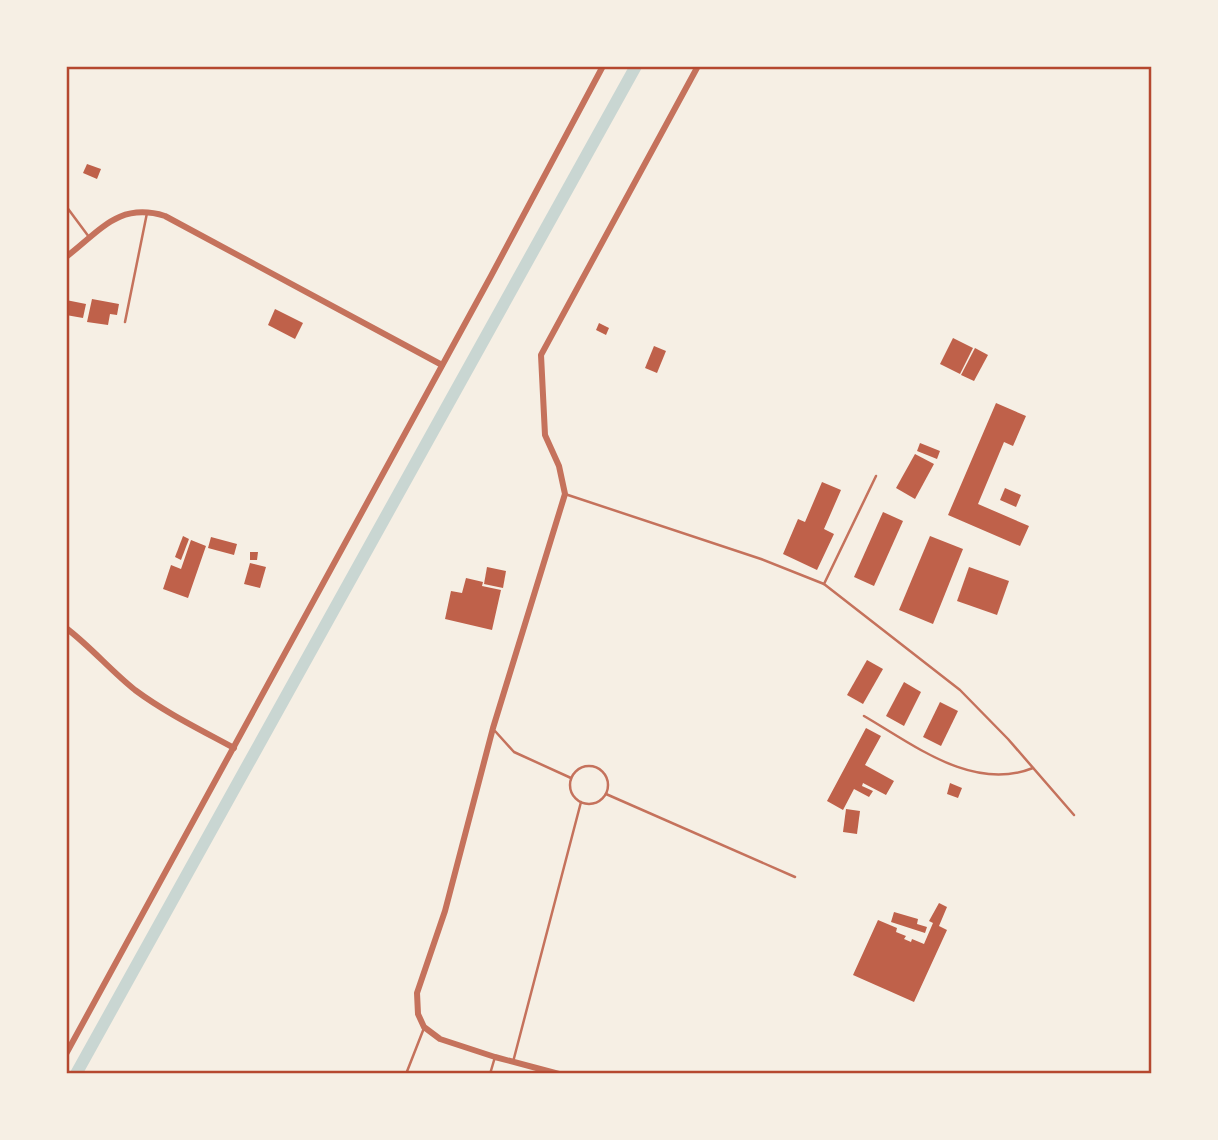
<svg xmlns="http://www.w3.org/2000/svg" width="1218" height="1140" font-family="'Open Sans',sans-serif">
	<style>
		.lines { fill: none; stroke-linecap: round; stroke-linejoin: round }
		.canal { stroke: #c9d6d2; stroke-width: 12 }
		.building { fill: #bf614a }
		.service { stroke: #c5725c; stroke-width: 2.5 }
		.minor { stroke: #c5725c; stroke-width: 6 }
		.neatline { fill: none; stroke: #b5482f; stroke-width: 2.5 }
	</style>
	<rect width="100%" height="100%" fill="#f6efe4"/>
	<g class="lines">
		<polyline class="canal" points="76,1074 636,66"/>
	</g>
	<g class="building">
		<polygon points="87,164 101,169 97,179 83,173"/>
		<polygon points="92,299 119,304 117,315 110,314 108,325 87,322"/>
		<polygon points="66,300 86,304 83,318 66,315"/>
		<polygon points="275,309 303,323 295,339 268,325"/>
		<polygon points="599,323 609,328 606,335 596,330"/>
		<polygon points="953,338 973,348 960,374 940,364"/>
		<polygon points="654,346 666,351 657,373 645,368"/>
		<polygon points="975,348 988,355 974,381 961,375"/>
		<polygon points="996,403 1026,416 1013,446 1004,442 978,504 1029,526 1020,546 948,515"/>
		<polygon points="920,443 940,451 937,459 917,451"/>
		<polygon points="915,454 934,464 915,499 896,488"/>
		<polygon points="822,482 841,490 824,529 834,534 817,570 783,554 798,519 805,522"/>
		<polygon points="1005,488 1021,495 1016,507 1000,500"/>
		<polygon points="883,512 903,521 874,586 854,577"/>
		<polygon points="183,536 189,539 181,560 175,557"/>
		<polygon points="930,536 963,549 933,624 899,610"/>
		<polygon points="211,537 237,544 234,555 208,548"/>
		<polygon points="191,540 206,546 188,598 163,589 171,565 181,569"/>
		<polygon points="250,552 258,552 257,560 250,560"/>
		<polygon points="250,563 266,567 260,588 244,584"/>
		<polygon points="487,567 506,571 503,588 484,584"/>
		<polygon points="969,567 1009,581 997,615 957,601"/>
		<polygon points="466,578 483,582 482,586 501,590 492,630 445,619 451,591 462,593"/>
		<polygon points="867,660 883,669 863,704 847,695"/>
		<polygon points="904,682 921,692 904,726 886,716"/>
		<polygon points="940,702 958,711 941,746 923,737"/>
		<polygon points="866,728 881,736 865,765 894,781 886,795 863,783 862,786 873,791 869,797 854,789 843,810 827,801"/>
		<polygon points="950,783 962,788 958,798 947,794"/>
		<polygon points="846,809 860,811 857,834 843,832"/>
		<polygon points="939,903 947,907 939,926 947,930 914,1002 853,975 878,920 897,928 896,932 906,936 904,939 911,942 912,939 924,944 933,923 929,921"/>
		<polygon points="894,912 918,919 917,924 927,927 925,933 891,922"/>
	</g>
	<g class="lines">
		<g class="service">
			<polyline points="66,206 89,237"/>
			<polyline points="125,322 147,213"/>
			<polyline points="565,494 761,559 824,584 960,690 1008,739 1074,815"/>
			<polyline points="824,584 876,476"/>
			<path d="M 864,716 C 914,745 973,792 1033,768"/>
			<polyline points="495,731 514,752 571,778"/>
			<circle cx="589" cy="785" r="19"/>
			<polyline points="606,794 795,877"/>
			<polyline points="513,1062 581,802"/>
			<polyline points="406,1074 424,1028"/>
			<polyline points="490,1074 495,1057"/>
		</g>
		<g class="minor">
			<path d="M 66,257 C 101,230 119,202 165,216 L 442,365"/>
			<path d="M 66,628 C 91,647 111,671 135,690 C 166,713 201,730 234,748"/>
			<polyline points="66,1054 491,276 603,66"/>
			<polyline points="559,1074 495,1057 440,1039 424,1027 418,1014 417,993 445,911 493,728 565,494 559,466 545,435 541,355 698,66"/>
		</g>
	</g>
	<rect width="1218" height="1140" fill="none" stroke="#f6efe4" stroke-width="136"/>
	<rect x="68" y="68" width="1082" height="1004" class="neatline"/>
</svg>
